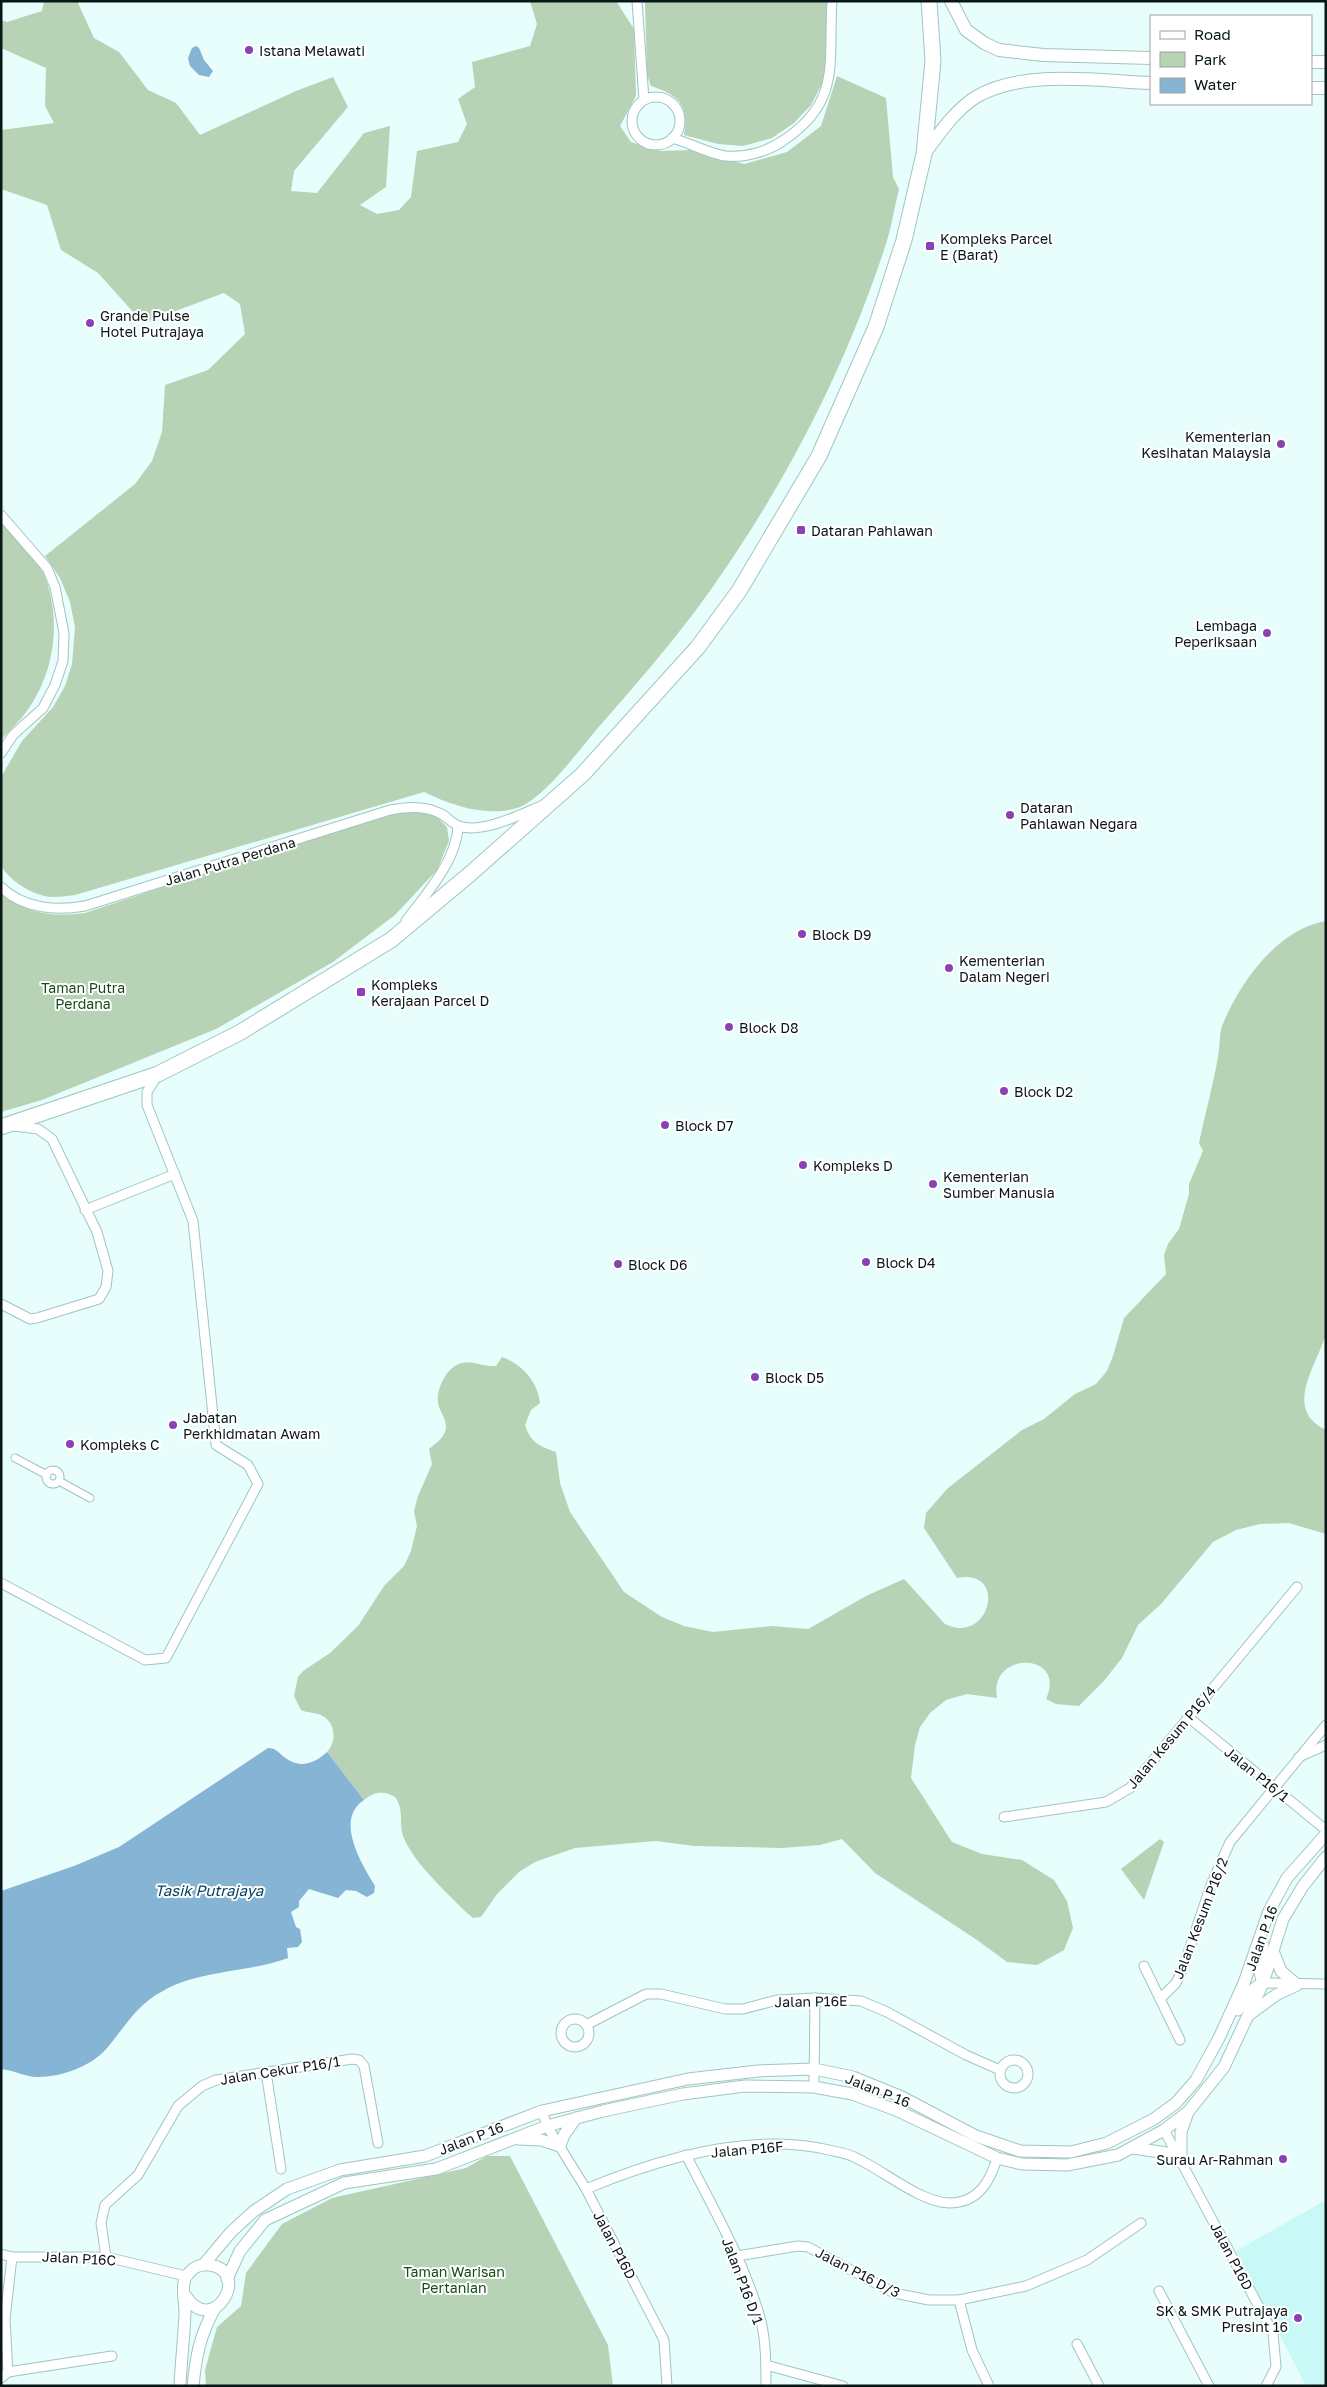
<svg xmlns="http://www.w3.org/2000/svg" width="1327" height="2387" font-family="'Golos Text',sans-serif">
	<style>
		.built { fill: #c9f9f6 }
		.green { fill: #b7d2b5 }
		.water { fill: #85b4d5 }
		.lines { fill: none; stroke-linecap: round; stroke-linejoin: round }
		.pedestrian-casing { stroke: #a0c4c2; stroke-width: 9 }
		.minor-casing { stroke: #a0c4c2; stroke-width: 11 }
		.tertiary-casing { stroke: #a0c4c2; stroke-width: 13 }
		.secondary-casing { stroke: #a0c4c2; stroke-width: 14 }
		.primary-casing { stroke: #a0c4c2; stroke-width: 17 }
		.pedestrian { stroke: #fff; stroke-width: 7 }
		.minor { stroke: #fff; stroke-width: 9 }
		.tertiary { stroke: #fff; stroke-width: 11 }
		.secondary { stroke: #fff; stroke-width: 12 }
		.primary { stroke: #fff; stroke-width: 15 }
		.poi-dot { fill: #8941b4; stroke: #fff; stroke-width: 2 }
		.labels { text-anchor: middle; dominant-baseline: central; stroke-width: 4; stroke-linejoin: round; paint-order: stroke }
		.poi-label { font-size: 14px; fill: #091716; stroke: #fff; text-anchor: start }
		.street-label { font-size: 14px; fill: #091716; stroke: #fff }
		.park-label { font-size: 14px; fill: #154b18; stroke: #fff }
		.water-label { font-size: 15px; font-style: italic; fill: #003f5f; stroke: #fff }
	</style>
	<rect width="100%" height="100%" fill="#e8fefc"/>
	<polygon class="built" points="1326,2200 1326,2386 1306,2386 1236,2251"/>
	<g class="green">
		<path d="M 44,1 L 77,1 L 94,38 L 119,52 L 148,90 L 176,103 L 200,135 L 296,91 L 333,77 L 348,107 L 294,171 L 291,191 L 317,193 L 364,133 L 390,126 L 386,187 L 360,205 L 377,214 L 399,210 L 411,197 L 417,151 L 458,142 L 467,124 L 458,99 L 475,87 L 472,62 L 530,46 L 537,24 L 530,1 L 616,1 L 634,29 L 636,96 L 620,126 L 631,142 L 661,151 L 691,150 L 744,164 L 787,152 L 821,126 L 837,76 L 886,98 L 893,177 L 899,189 C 894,209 891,230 884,250 C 842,377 778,498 699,606 C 667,649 632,689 597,729 C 579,750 543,800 517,808 C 486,817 453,806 424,792 L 75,895 C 67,896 59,897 51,897 C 34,896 10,881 1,866 L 1,777 L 22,741 L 53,707 L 65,686 L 72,664 L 75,627 L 70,602 L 60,578 L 45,556 L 135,484 L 152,461 L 162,432 L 165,385 L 208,370 L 245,334 L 240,304 L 224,293 L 143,323 L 98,273 L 61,250 L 47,205 L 1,189 L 1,130 L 54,123 L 45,106 L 46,68 L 1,48 L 1,20 L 7,22 L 42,11 Z"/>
		<path d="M 645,1 L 827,1 L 825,78 L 811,105 L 794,123 L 772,138 L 743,146 L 718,144 L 684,135 C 689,105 679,95 651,86 L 647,75 Z"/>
		<path d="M 1,519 C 14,534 38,559 45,577 C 61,619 55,668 31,705 C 23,718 11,729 1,740 Z"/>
		<path d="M 425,811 L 439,819 L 447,827 L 449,841 L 437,870 L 395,915 L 333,962 L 216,1029 L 42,1100 L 1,1112 L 1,894 C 32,914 48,917 85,913 L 368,819 L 392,813 Z"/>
		<path d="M 1326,921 L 1326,1334 C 1317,1365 1282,1410 1326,1430 L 1326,1534 L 1289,1523 L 1260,1524 L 1236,1530 L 1213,1542 L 1161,1604 L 1138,1625 L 1122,1658 L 1103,1682 L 1079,1706 L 1056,1704 L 1046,1699 C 1068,1652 988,1650 997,1698 L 967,1694 L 946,1700 L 930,1713 L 920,1727 L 915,1745 L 911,1778 L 952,1842 L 982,1854 L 1022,1860 L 1054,1880 L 1067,1901 L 1073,1928 L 1064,1950 L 1037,1965 L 1007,1962 L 977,1940 L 875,1873 L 842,1839 L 820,1845 L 782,1848 L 694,1846 L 656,1841 L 575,1848 L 535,1862 L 519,1872 L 497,1894 L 481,1917 L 473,1918 L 466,1912 C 447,1893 414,1863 404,1838 C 398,1824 405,1810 395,1797 C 384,1790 373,1792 364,1800 L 327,1752 C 337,1741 336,1722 321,1715 C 314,1712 307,1713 301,1710 L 294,1696 L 298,1677 L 303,1671 L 330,1653 L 358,1626 L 384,1586 L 404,1566 L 411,1551 L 417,1526 L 414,1511 L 418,1496 L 432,1464 L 429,1449 C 435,1444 442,1440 445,1432 C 449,1421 440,1414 438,1403 C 436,1389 447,1366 462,1363 C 471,1360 484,1367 496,1366 L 502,1357 C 522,1364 538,1382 540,1403 L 531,1410 L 525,1425 C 531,1443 539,1446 556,1452 L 560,1483 L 570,1512 L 624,1592 L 662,1617 L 684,1626 L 713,1632 L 772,1626 L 808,1629 L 866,1596 L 904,1579 L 945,1624 C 990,1646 1009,1568 957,1578 L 924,1528 L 926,1513 L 948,1488 L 1022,1430 L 1044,1419 L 1075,1394 L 1096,1384 L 1107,1371 L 1113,1356 L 1124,1318 L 1166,1274 L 1164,1255 L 1168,1244 L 1179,1229 L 1189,1194 L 1189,1184 L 1203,1151 L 1199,1143 C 1205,1114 1213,1086 1218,1057 C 1220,1047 1219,1035 1222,1026 C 1239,984 1277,929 1326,921 Z"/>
		<polygon points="1160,1839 1164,1842 1144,1900 1121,1869"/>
		<polygon points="487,2156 510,2156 608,2345 613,2386 206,2386 205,2370 217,2327 241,2306 246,2273 282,2224 332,2198 466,2168"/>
	</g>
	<g class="water">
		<polygon points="196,46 199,48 204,60 213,71 209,77 199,75 190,66 188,58 192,48"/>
		<path d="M 268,1748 C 276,1748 278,1752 284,1757 C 299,1769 314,1764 327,1752 L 364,1800 C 334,1820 362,1864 375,1886 L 374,1893 L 367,1897 L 356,1891 L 346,1890 L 338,1898 L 309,1889 L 299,1901 L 299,1907 L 291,1912 L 296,1927 L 300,1929 L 302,1942 L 298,1947 L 287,1948 L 288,1958 C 247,1973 200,1970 163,1991 C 137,2004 125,2027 107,2048 C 92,2066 62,2077 38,2077 C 25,2077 14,2070 1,2069 L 1,1891 L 74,1866 L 119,1847 Z"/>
	</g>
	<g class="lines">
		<defs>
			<g id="pedestrian">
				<polyline points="15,1458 47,1475"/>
				<circle cx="53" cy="1477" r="7"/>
				<polyline points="59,1481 90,1498"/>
			</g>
			<g id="minor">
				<polyline points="637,1 644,100"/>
				<circle cx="656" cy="121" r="24"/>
				<path d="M 672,138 C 690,143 710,154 726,156 C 746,158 769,151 784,140 C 842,101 828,62 832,1"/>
				<polyline points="1,515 47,568 55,587 64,633 63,661 55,685 43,708 13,735 1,753"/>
				<path d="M 1,887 C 23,909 57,911 85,906 L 390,810 C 408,807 426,805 443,815 C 448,818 453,824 459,826 C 481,834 520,815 541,806"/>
				<path d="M 406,921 C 426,894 457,860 458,826"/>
				<polyline points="85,1210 175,1174"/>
				<polyline points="1,1304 30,1319 37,1318 99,1299 106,1287 108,1271 97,1232 52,1139 38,1129 14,1126"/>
				<polyline points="1,1583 145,1660 166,1658 258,1484 248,1465 216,1445 193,1221 147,1105 147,1092 157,1076"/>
				<polyline points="1188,1717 1326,1830"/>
				<polyline points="1299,1757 1326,1745"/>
				<polyline points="1004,1817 1106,1802 1130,1788 1297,1587"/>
				<polyline points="1144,1966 1180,2040"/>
				<polyline points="1263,1983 1326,1984"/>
				<polyline points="1160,1999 1176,1983 1184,1965 1211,1885 1230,1842 1326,1725"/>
				<circle cx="575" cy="2033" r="14"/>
				<polyline points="586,2025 646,1994 661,1994 725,2009 743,2009 777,2000 815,1998 861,2001 887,2012 966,2055 1000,2070"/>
				<circle cx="1014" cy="2074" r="14"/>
				<polyline points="266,2072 281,2169"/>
				<polyline points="814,2087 815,1998"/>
				<polyline points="542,2111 547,2126 586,2189 664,2340 667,2386"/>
				<polyline points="1164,2130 1273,2333 1276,2367 1266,2386"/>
				<path d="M 686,2155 C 713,2208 745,2263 761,2321 C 766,2342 766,2365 766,2386"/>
				<path d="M 586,2189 C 658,2159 751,2132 829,2150 C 837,2152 847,2153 854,2157 C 882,2169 919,2202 949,2203 C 978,2203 990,2182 997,2158"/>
				<polyline points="1,2254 12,2257 106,2257 186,2276"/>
				<polyline points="737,2256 798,2246 808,2247 894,2293 929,2300 959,2300 1026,2286 1087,2260 1141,2223"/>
				<polyline points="106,2257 101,2223 105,2205 138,2175 178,2106 202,2086 216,2080 352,2059 359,2060 364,2066 378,2143"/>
				<polyline points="1159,2291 1209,2386"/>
				<polyline points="959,2300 972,2350 989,2386"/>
				<polyline points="1077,2344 1099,2386"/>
				<polyline points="766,2365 843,2386"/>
				<polyline points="8,2372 112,2356"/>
				<polyline points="1,2378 8,2372 5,2319 12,2257"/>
			</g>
			<g id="tertiary">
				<polyline points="1263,1946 1259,1969 1263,1983"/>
				<polyline points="1238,2010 1251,1991 1262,1983"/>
				<polyline points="1250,2014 1276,1995 1297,1985 1281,1971 1273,1951"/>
				<polyline points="518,2139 541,2140 560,2146 564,2135 576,2118"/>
				<polyline points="1133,2148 1167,2153 1180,2159"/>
				<polyline points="1181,2162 1181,2132 1188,2112"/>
				<polyline points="204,2264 231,2232 254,2211 287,2189 340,2170 425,2156 542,2111 688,2079 758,2071 814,2069 853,2077 902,2097 976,2136 1020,2151 1071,2152 1107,2143 1154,2119 1176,2103 1196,2080 1219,2038 1244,1983 1269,1911 1287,1878 1326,1834"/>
				<polyline points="227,2279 240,2251 265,2220 344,2183 436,2169 547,2126 603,2111 683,2094 745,2086 814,2087 852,2094 896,2110 997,2158 1022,2164 1067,2165 1118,2155 1164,2130 1188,2112 1224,2067 1263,1983 1283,1919 1303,1886 1326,1857"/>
				<path d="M 180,2386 C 181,2362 184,2338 185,2313 C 185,2304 182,2292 184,2283 C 184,2279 186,2276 189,2273 C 194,2267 201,2264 209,2265 C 253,2270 213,2340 185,2295"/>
				<path d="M 193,2386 C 196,2355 200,2335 215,2308"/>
			</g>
			<g id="secondary">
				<polyline points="951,1 966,30 984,43 999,50 1043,55 1151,58"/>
				<polyline points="1311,62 1326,62"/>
				<polyline points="1311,88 1326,88"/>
				<path d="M 924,154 C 939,134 955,110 976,97 C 1023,69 1098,81 1151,83"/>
			</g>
			<polyline id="primary" points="1,1127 158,1074 239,1033 391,940 470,874 583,774 698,647 739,591 819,456 876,327 904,240 924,154 933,61 929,1"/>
		</defs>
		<use href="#pedestrian" class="pedestrian-casing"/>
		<use href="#minor" class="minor-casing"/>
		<use href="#tertiary" class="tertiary-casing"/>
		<use href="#secondary" class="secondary-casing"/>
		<use href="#primary" class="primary-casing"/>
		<use href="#pedestrian" class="pedestrian"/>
		<use href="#minor" class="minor"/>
		<use href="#tertiary" class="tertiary"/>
		<use href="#secondary" class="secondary"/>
		<use href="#primary" class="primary"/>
	</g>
	<g class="poi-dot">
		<circle cx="249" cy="50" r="5"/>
		<rect x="925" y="241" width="10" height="10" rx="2.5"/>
		<circle cx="90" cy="323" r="5"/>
		<circle cx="1281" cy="444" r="5"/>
		<rect x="796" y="525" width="10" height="10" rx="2.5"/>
		<circle cx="1267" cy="633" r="5"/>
		<circle cx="1010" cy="815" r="5"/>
		<circle cx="802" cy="934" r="5"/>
		<circle cx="949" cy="968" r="5"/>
		<rect x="356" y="987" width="10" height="10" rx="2.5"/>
		<circle cx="729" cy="1027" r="5"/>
		<circle cx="1004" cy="1091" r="5"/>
		<circle cx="665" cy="1125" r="5"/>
		<circle cx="803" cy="1165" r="5"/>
		<circle cx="933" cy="1184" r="5"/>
		<circle cx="866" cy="1262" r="5"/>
		<circle cx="618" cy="1264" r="5"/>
		<circle cx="755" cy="1377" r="5"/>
		<circle cx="173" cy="1425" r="5"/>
		<circle cx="70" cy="1444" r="5"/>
		<circle cx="1283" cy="2159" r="5"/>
		<circle cx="1298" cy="2318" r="5"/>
	</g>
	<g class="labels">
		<g class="poi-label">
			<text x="259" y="50">Istana Melawati</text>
			<text x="940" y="238">Kompleks Parcel<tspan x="940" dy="16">E (Barat)</tspan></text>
			<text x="100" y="315">Grande Pulse<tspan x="100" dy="16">Hotel Putrajaya</tspan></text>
			<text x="1271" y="436" text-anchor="end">Kementerian<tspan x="1271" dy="16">Kesihatan Malaysia</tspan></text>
			<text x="811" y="530">Dataran Pahlawan</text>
			<text x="1257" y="625" text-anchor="end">Lembaga<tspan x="1257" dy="16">Peperiksaan</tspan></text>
			<text x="1020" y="807">Dataran<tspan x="1020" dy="16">Pahlawan Negara</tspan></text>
			<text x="812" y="934">Block D9</text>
			<text x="959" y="960">Kementerian<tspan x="959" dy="16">Dalam Negeri</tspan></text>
			<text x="371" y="984">Kompleks<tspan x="371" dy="16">Kerajaan Parcel D</tspan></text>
			<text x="739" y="1027">Block D8</text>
			<text x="1014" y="1091">Block D2</text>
			<text x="675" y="1125">Block D7</text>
			<text x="813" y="1165">Kompleks D</text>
			<text x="943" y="1176">Kementerian<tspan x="943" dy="16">Sumber Manusia</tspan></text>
			<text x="876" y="1262">Block D4</text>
			<text x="628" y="1264">Block D6</text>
			<text x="765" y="1377">Block D5</text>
			<text x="183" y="1417">Jabatan<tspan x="183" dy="16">Perkhidmatan Awam</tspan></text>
			<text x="80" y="1444">Kompleks C</text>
			<text x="1273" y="2159" text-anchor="end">Surau Ar-Rahman</text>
			<text x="1288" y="2310" text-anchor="end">SK &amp; SMK Putrajaya<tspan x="1288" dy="16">Presint 16</tspan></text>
		</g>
		<g class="street-label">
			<text transform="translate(230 861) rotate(-17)">Jalan Putra Perdana</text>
			<text transform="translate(1171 1737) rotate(-50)">Jalan Kesum P16/4</text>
			<text transform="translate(1257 1774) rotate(39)">Jalan P16/1</text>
			<text transform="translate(1200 1918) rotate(-69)">Jalan Kesum P16/2</text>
			<text transform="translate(1261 1938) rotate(-70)">Jalan P 16</text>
			<text transform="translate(811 2001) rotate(-1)">Jalan P16E</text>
			<text transform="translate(280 2070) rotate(-9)">Jalan Cekur P16/1</text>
			<text transform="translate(878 2090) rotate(22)">Jalan P 16</text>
			<text transform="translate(471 2138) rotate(-21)">Jalan P 16</text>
			<text transform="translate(747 2149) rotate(-5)">Jalan P16F</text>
			<text transform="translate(615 2245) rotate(62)">Jalan P16D</text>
			<text transform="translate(1232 2256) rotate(62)">Jalan P16D</text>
			<text transform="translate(79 2258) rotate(3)">Jalan P16C</text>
			<text transform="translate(858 2272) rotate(27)">Jalan P16 D/3</text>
			<text transform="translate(743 2281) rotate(69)">Jalan P16 D/1</text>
		</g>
		<g class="park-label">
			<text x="83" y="987">Taman Putra<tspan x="83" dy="16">Perdana</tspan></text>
			<text x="454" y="2271">Taman Warisan<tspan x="454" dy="16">Pertanian</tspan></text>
		</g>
		<g class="water-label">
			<text x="209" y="1890">Tasik Putrajaya</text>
		</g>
	</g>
	<rect width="1327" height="2387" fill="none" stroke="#091716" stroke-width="5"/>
	<rect x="1150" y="15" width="162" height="90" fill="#ffffff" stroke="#9da2a2"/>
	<rect x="1160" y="31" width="25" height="8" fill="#ffffff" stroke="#9da2a2"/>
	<text x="1194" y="40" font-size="15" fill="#091716">Road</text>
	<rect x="1160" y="52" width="25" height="15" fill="#b7d2b5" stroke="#9da2a2"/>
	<text x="1194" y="65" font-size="15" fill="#091716">Park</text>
	<rect x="1160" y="78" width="25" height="15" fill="#85b4d5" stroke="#9da2a2"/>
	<text x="1194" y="90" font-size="15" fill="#091716">Water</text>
</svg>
